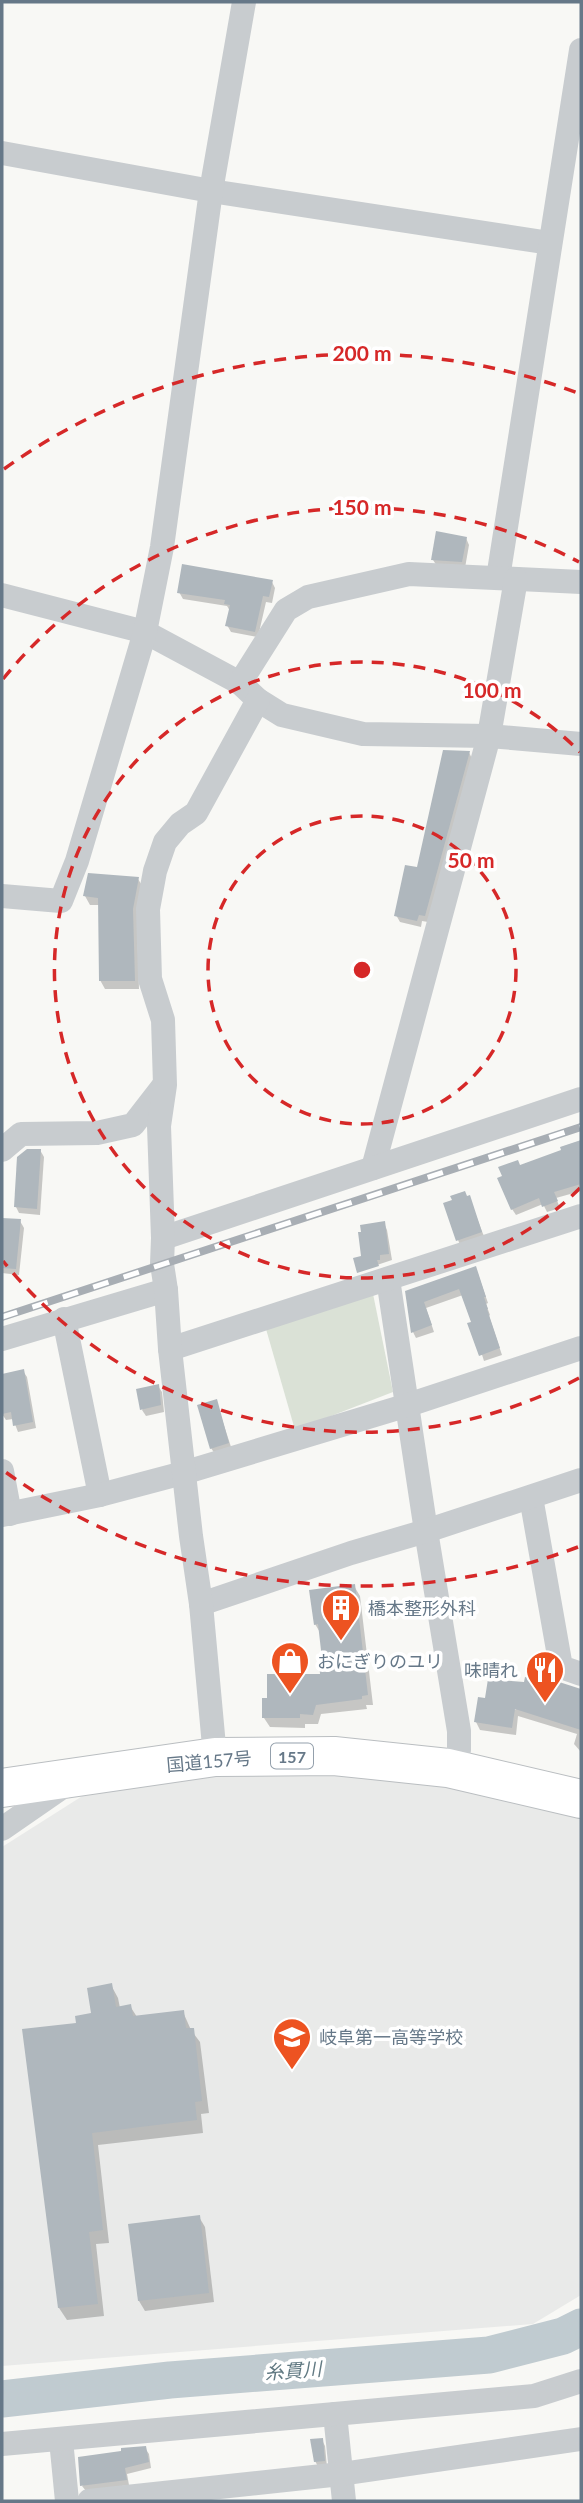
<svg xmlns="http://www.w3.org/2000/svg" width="583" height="2503" font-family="Lato,'Noto Sans JP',sans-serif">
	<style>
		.built { fill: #e9eae9 }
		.green { fill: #dae1d6 }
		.shadow { fill: #0003 }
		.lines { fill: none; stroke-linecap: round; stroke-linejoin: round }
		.river { stroke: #c0cbd0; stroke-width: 37 }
		.building { fill: #afb7bd }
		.highway-casing { stroke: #babec1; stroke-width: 40 }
		.street { stroke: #c8cccf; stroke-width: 24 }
		.highway { stroke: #fff; stroke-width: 38 }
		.rail-casing { stroke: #a8aeb4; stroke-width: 8 }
		.rail { stroke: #fff; stroke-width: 5; stroke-dasharray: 16; stroke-linecap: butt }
		.ring { fill: none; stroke: #d62828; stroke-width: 3.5; stroke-dasharray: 12 9 }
		.labels { text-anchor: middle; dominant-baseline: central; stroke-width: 7; stroke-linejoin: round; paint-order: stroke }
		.shield { fill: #fff; stroke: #94a0ac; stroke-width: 2 }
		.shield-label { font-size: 16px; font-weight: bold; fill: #667888 }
		.poi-label { font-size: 18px; fill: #667888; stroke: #fff; text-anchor: start }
		.street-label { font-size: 18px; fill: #667888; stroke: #fff }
		.water-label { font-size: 19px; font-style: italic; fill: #627a83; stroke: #fff }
		.centre { fill: #d62828; stroke: #fff; stroke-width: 3.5 }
		.ring-label { font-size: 21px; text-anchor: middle; font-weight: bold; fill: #d62828; stroke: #fff; stroke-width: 7; stroke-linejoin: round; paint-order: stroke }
	</style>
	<rect width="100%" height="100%" fill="#f8f8f5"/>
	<polygon class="built" points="338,1770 531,1800 581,1816 581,2295 533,2324 2,2366 2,1847 95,1788 205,1774"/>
	<polygon class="green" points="372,1289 393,1392 295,1430 266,1329"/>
	<g class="shadow">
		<polygon points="466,538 469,545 465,568 437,566 433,560"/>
		<polygon points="272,582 275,588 272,603 266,602 258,637 231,632 227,625 230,611 227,606 183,599 179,592"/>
		<polygon points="469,752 472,759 428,922 422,921 421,927 400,922 396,915 419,869"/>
		<polygon points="138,879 143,887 137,919 139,989 105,989 100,980 100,905 90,905 85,896"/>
		<polygon points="581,1142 581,1191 556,1198 560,1208 547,1212 543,1204 516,1215 512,1209 520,1167 563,1152 562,1148"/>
		<polygon points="40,1150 44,1157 40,1215 19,1213 16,1207"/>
		<polygon points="469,1197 485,1239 461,1247 458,1240 467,1198"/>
		<polygon points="2,1219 20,1221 24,1228 19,1275 2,1273"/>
		<polygon points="384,1223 387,1230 392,1260 359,1271 363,1257"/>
		<polygon points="478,1274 488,1303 486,1304 490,1315 489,1316 502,1355 484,1361 463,1295 426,1308 434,1332 416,1338 413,1332 407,1292"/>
		<polygon points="23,1371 27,1377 36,1428 18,1432 13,1419 6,1420 2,1414 2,1376"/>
		<polygon points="158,1386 162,1392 164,1412 146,1416 142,1410"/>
		<polygon points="216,1401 232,1450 215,1454 211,1448"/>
		<polygon points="354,1586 360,1596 373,1705 366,1705 367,1709 321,1714 318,1724 305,1724 305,1728 270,1727 264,1718 322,1676 321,1634 315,1624"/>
		<polygon points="575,1690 576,1708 581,1710 581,1752 574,1744 577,1734 518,1716 516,1735 480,1730 476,1722"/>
		<polygon points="111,1985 118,1998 120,2008 130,2006 137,2017 183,2012 191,2030 200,2042 209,2113 201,2114 203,2133 98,2145 109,2243 96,2244 104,2316 67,2320 59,2308 78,2024 93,2014"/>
		<polygon points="199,2217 205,2227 214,2302 145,2311 139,2301 130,2225"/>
		<polygon points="322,2440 325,2446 327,2467 319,2468 315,2461"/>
		<polygon points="145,2448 149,2454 151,2468 127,2474 129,2485 86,2491 82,2486"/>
	</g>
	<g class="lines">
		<polyline class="river" points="2,2399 170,2380 489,2355 563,2336 581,2327"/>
	</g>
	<g class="building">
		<polygon points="436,531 467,537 462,562 431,560"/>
		<polygon points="182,564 273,580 269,597 263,596 255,632 225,626 230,605 224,604 225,600 177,593"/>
		<polygon points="443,750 470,751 425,916 419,915 417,921 394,916 405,865 417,867"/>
		<polygon points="88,873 139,877 133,909 135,981 99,981 98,898 83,896"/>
		<polygon points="581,1140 581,1184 554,1192 558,1201 542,1207 539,1198 511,1210 497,1178 502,1176 498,1167 518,1160 520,1165 561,1150 560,1147"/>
		<polygon points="27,1149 41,1149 37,1209 14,1207 17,1157"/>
		<polygon points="465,1191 467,1196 470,1195 482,1232 456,1241 443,1203 452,1200 450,1196"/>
		<polygon points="2,1218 21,1219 16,1269 2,1268"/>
		<polygon points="385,1221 389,1254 380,1255 380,1260 377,1260 379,1266 357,1273 353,1258 361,1256 358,1232 361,1232 360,1225"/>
		<polygon points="476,1266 486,1297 484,1297 488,1309 487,1309 500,1348 479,1356 467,1323 471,1322 459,1289 424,1302 432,1325 411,1333 405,1291"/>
		<polygon points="24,1369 33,1422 13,1426 11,1412 2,1414 2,1374"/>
		<polygon points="159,1384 161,1405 140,1410 136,1389"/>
		<polygon points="217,1399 229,1443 210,1449 197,1405"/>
		<polygon points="355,1584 368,1695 362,1696 362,1699 316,1705 313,1715 300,1714 300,1718 262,1718 262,1698 267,1698 267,1674 320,1674 319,1660 322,1659 318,1624 314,1625 309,1590"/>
		<polygon points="525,1677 555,1683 556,1681 581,1689 581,1730 515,1709 512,1728 474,1722 478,1697 485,1698 488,1679 524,1682"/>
		<polygon points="112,1983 116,2007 131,2004 133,2016 184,2010 186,2028 194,2028 202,2101 195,2102 197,2120 92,2133 103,2230 89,2232 98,2304 58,2308 22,2029 76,2023 75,2016 91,2013 87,1988"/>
		<polygon points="200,2215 209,2293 138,2301 128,2224"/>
		<polygon points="323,2438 325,2461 314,2462 310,2439"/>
		<polygon points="146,2446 149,2462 125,2468 127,2480 80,2486 78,2457 121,2451 121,2448"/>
	</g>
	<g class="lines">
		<defs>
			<polyline id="highway" points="2,1788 215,1757 334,1756 448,1768 581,1799"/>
		</defs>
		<use href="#highway" class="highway-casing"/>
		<g class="street">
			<polyline points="2,153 211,191 550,243"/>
			<polyline points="498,578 581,50"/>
			<polyline points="2,595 145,632 240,683 258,700 282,715 363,734 489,736 581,744"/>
			<polyline points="240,683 286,610 308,597 409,574 581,582"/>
			<polyline points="2,896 61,901 77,861 145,632 162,547 211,191 244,2"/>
			<polyline points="2,1150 21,1134 97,1133 133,1125 164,1085"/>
			<polyline points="373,1168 489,736 516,579"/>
			<polyline points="163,1238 581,1099"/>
			<polyline points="388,1279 426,1531 459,1731 459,1750"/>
			<polyline points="64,1319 100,1495"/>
			<polyline points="2,1339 166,1290"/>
			<polyline points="170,1349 581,1216"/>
			<polyline points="2,1471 10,1514"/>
			<polyline points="531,1497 561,1667 581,1674"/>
			<polyline points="2,1515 100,1495 183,1473 408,1405 581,1348"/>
			<polyline points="201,1604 351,1553 426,1531 581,1480"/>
			<polyline points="215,1757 201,1604 191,1536 170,1349 166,1290 162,1264 163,1238 159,1126 165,1085 163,1020 150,979 148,909 155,871 165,842 180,824 196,813 258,700"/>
			<polyline points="2,1829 67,1784"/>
			<polyline points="335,2414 344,2501"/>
			<polyline points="61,2440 67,2501"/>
			<polyline points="2,2444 534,2396 581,2381"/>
			<polyline points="89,2501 341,2474 581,2439"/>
		</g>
		<use href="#highway" class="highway"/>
		<defs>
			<polyline id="rail" points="2,1317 581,1127"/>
		</defs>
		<use href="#rail" class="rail-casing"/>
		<use href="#rail" class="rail"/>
	</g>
	<g class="ring">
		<circle cx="362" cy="970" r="154"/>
		<path d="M580 1188A308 308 0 1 1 580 752"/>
		<path d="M579 1378A462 462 0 0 1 3 1261M3 679A462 462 0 0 1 579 562"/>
		<path d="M578 1547A616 616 0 0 1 4 1471M4 469A616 616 0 0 1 578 393"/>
	</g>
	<defs>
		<symbol id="building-pin" viewBox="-11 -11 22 30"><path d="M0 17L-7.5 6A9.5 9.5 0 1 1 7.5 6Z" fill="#ed5321" stroke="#fff"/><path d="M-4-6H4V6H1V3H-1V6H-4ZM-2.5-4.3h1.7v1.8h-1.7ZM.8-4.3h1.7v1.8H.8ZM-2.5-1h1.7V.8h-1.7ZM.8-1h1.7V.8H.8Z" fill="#fff"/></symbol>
		<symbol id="shop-pin" viewBox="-11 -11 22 30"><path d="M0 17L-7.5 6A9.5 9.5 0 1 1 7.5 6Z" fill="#ed5321" stroke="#fff"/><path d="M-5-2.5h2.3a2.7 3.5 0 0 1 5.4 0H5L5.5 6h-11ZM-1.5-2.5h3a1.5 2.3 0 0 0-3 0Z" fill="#fff"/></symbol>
		<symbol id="restaurant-pin" viewBox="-11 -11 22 30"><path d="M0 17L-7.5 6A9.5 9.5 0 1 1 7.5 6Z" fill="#ed5321" stroke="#fff"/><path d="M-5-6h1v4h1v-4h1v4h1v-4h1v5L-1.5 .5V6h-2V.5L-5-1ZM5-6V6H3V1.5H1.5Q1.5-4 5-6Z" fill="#fff"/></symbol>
		<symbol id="school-pin" viewBox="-11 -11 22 30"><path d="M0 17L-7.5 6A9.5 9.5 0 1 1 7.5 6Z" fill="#ed5321" stroke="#fff"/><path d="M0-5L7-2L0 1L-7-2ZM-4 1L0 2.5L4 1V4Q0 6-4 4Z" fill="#fff"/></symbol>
	</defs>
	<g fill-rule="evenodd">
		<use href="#building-pin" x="319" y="1586" width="44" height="60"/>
		<use href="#shop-pin" x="268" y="1639" width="44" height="60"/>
		<use href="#restaurant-pin" x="523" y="1648" width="44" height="60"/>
		<use href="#school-pin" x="270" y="2015" width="44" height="60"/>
	</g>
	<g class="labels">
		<rect class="shield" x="271" y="1743.5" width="42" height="25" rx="5"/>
		<g class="shield-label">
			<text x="292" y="1756">157</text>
		</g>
		<g class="poi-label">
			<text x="368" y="1608">橋本整形外科</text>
			<text x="317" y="1661">おにぎりのユリ</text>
			<text x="518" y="1670" text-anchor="end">味晴れ</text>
			<text x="319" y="2037">岐阜第一高等学校</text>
		</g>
		<g class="street-label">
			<text transform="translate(209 1761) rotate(-5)">国道157号</text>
		</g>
		<g class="water-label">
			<text transform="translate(293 2370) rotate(-4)">糸貫川</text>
		</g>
	</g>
	<circle cx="362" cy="970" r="10" class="centre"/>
	<g class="ring-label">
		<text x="362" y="361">200 m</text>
		<text x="362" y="515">150 m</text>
		<text x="492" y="698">100 m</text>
		<text x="471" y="868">50 m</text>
	</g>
	<rect width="583" height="2503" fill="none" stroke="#667888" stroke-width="7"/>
</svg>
